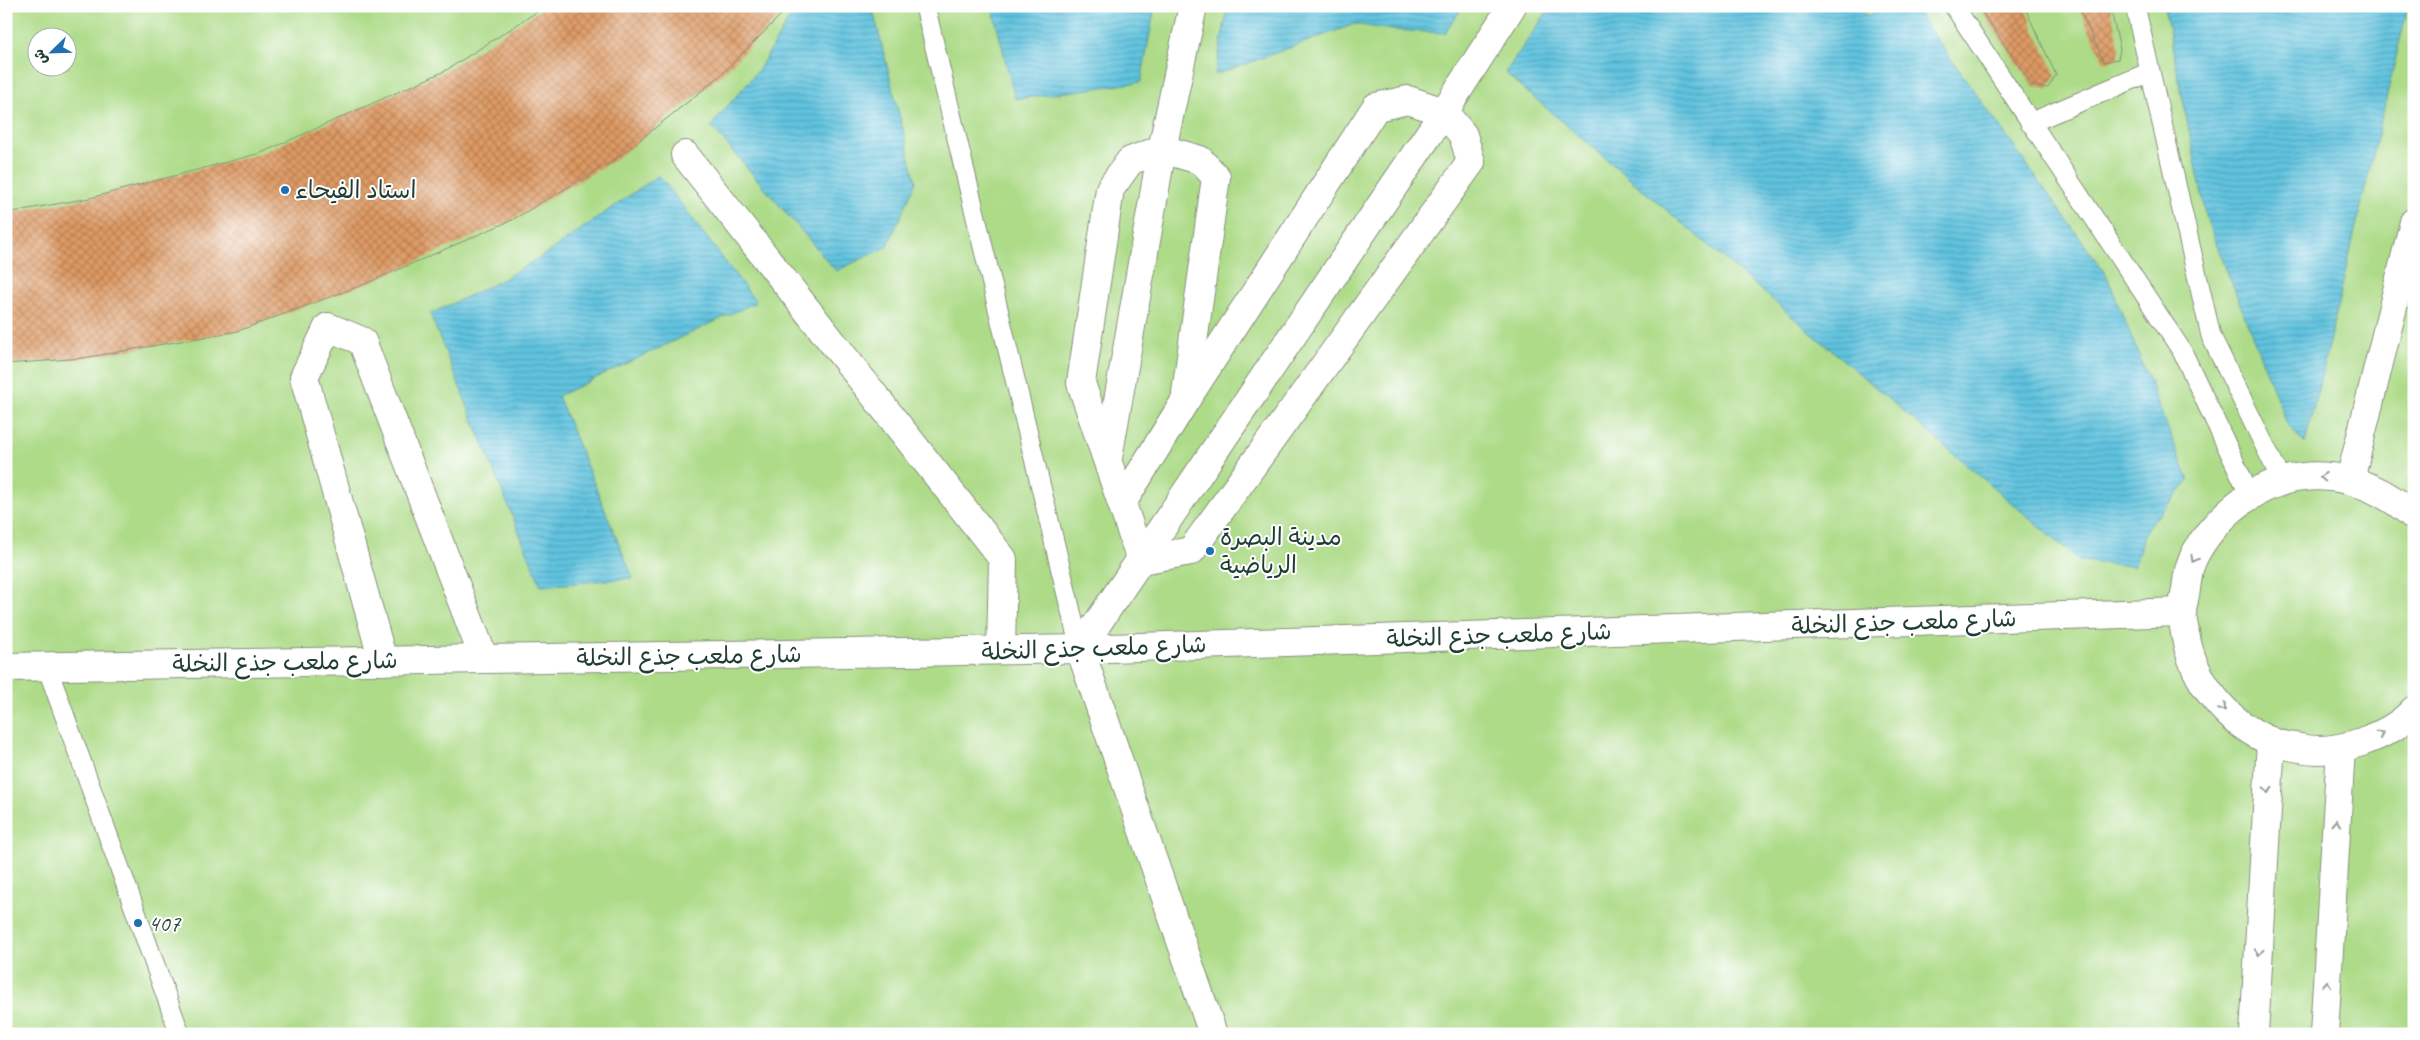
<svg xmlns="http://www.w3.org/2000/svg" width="2420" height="1040" font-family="Caveat,'Playpen Sans Arabic',sans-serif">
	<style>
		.pitch { fill: #addb88; stroke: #668c5e; fill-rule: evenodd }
		.water { fill: url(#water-rules); stroke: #40808a }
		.building { fill: url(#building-cross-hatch) }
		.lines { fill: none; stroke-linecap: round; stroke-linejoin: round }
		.service-casing { stroke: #87907c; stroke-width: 21 }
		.pedestrian-casing { stroke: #87907c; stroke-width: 30 }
		.minor-casing { stroke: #87907c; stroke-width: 30 }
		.tertiary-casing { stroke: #87907c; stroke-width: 30 }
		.service { stroke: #fff; stroke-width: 19 }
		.pedestrian { stroke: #fff; stroke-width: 28 }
		.minor { stroke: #fff; stroke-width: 28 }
		.tertiary { stroke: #fff; stroke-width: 28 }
		.oneway { stroke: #8f9e9a }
		.poi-dot { fill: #1f6fb2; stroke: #fff; stroke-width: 2 }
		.labels { text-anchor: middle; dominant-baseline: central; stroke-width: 4; stroke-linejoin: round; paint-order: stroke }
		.poi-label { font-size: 24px; fill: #1f3d34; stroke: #fff; text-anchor: start }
		.street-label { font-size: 24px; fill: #1f3d34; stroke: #fff }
	</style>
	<defs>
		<pattern id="water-rules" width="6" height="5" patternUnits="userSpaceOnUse" patternTransform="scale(1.25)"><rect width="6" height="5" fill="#60c3df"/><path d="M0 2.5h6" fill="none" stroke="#4fa0b6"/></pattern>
		<pattern id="building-cross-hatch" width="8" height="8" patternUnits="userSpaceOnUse" patternTransform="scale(1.25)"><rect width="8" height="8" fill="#df9a64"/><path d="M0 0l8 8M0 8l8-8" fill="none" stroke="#b47f53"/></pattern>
	</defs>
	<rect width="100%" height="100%" fill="#fff"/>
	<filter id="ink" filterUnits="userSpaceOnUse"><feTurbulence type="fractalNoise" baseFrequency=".02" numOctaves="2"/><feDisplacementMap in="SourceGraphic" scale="10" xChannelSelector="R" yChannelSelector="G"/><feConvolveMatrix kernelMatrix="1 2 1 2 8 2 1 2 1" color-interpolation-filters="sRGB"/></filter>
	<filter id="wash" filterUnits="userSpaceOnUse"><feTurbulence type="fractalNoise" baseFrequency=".0096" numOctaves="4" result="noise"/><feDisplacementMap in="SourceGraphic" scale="20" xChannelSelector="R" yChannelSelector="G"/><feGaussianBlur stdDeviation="1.12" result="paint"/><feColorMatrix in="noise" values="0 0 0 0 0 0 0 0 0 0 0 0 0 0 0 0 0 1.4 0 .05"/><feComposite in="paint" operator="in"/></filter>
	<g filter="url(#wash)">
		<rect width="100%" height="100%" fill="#efe2c3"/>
		<path class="pitch" d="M 6,6 L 2414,6 L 2414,1034 L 6,1034 ZM 38,38 L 68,38 L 68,68 L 38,68 Z"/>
		<g class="water">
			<polygon points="797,6 872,6 916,182 887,247 836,271 711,126 759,69"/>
			<polygon points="992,6 1155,6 1141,82 1015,99"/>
			<polygon points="1228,6 1463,6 1445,33 1392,30 1355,24 1215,75"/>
			<polygon points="1551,6 1862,6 1867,16 1884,6 1913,6 2107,276 2189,481 2146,529 2134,566 2080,561 1505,73"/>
			<polygon points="2164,6 2408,6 2305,444 2287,424 2207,220"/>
			<polygon points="659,175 756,302 558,396 633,578 541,586 430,314 498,282 541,257"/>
		</g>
		<g id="blocks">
			<g class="building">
				<polygon points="546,6 790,6 719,77 616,159 512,220 365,284 238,331 83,358 6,364 6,213 90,198 261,153 445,71"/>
				<polygon points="1978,6 2024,6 2056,75 2048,88 2033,86"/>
				<polygon points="2078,6 2110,6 2120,49 2118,59 2104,62"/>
			</g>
		</g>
	</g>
	<g filter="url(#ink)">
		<use href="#blocks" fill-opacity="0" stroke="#87907c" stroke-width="1"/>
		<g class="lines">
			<defs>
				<g id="service">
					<polyline points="925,6 1080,649"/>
					<polyline points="1954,6 2182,351 2250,495"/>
					<polyline points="2135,6 2211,336 2282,481"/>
					<polyline points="2030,123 2150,72"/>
					<polyline points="47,667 180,1034"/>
				</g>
				<g id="pedestrian">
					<polyline points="1162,149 1130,161 1110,189 1081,383 1141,560 1191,551 1471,162 1463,135 1444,112 1512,6"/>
					<polyline points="685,155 1003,559 1001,650"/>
					<polyline points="1186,393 1216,177 1200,160 1162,149 1193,6"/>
					<polyline points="1108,458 1162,149"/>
					<polyline points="1080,649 1444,112 1408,100 1376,107 1185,401 1122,503"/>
					<polyline points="383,661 304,377 328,327 362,341 484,659"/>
				</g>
				<g id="minor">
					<polyline points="1080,649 1213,1034"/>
					<polyline points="6,667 1080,649 2182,612"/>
				</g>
				<g id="tertiary">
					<polyline points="2350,480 2414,222"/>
					<path d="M 2414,516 C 2359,468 2289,461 2232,509 C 2215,524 2198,544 2190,566 C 2188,573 2187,581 2186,589 C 2185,596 2183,604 2182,611 C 2182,618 2184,626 2185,633 C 2193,681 2226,722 2270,741 C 2279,745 2290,746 2300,748 C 2335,756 2390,737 2414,710"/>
					<polyline points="2254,1034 2271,741"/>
					<polyline points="2324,1034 2341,748"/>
				</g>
			</defs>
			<use href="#service" class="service-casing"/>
			<use href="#pedestrian" class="pedestrian-casing"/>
			<use href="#minor" class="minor-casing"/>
			<use href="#tertiary" class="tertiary-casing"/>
			<use href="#service" class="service"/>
			<use href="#pedestrian" class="pedestrian"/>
			<use href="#minor" class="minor"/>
			<use href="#tertiary" class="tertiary"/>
		</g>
		<defs><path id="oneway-chevron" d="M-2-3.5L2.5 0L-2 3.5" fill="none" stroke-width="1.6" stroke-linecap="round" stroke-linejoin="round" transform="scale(1.25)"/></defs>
		<g class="oneway">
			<use href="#oneway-chevron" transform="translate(2323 477) rotate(-176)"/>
			<use href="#oneway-chevron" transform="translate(2194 559) rotate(119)"/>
			<use href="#oneway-chevron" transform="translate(2223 708) rotate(47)"/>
			<use href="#oneway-chevron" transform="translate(2380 734) rotate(-29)"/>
			<use href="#oneway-chevron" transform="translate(2268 790) rotate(93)"/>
			<use href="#oneway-chevron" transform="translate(2336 823) rotate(-87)"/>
			<use href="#oneway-chevron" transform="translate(2259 952) rotate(93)"/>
			<use href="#oneway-chevron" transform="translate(2327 985) rotate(-87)"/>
		</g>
	</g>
	<g class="poi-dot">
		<circle cx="285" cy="190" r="5"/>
		<circle cx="1210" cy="551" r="5"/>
		<circle cx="138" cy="923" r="5"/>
	</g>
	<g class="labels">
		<g class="poi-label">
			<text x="295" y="190">استاد الفيحاء</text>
			<text x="1220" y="537">مدينة البصرة<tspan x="1220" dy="28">الرياضية</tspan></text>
			<text x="148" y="923">407</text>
		</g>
		<g class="street-label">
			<text transform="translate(1904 622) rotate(-2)">شارع ملعب جذع النخلة</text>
			<text transform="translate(1499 635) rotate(-2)">شارع ملعب جذع النخلة</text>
			<text transform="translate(1094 648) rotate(-2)">شارع ملعب جذع النخلة</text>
			<text transform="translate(689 656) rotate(-1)">شارع ملعب جذع النخلة</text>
			<text transform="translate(285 662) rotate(-1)">شارع ملعب جذع النخلة</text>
		</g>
	</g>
	<rect width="2420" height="1040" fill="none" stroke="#fff" stroke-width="25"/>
	<g transform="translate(52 52) rotate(247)"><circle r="24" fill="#ffffff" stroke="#a5b1ae"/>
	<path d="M0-4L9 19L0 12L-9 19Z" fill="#1f6fb2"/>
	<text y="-8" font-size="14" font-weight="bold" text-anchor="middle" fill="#1f3d34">ش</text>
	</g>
</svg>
